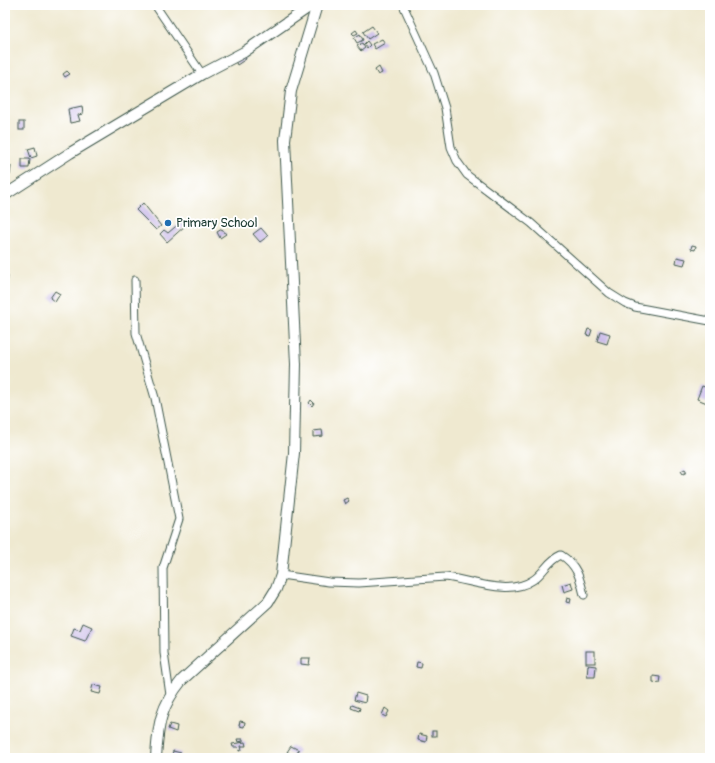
<svg xmlns="http://www.w3.org/2000/svg" width="715" height="763" font-family="Pangolin,sans-serif">
	<style>
		.building { fill: #c4b4e6 }
		.lines { fill: none; stroke-linecap: round; stroke-linejoin: round }
		.street-casing { stroke: #3e574b; stroke-width: 9 }
		.secondary-casing { stroke: #3e574b; stroke-width: 12 }
		.street { stroke: #fff; stroke-width: 7 }
		.secondary { stroke: #fff; stroke-width: 10 }
		.poi-dot { fill: #1f6fb2; stroke: #fff; stroke-width: 1.5 }
		.labels { text-anchor: middle; dominant-baseline: central; stroke-width: 3.5; stroke-linejoin: round; paint-order: stroke }
		.poi-label { font-size: 13px; fill: #1f3d34; stroke: #fff; text-anchor: start }
	</style>
	<rect width="100%" height="100%" fill="#fff"/>
	<filter id="ink" filterUnits="userSpaceOnUse"><feTurbulence type="fractalNoise" baseFrequency=".025" numOctaves="2"/><feDisplacementMap in="SourceGraphic" scale="8" xChannelSelector="R" yChannelSelector="G"/><feConvolveMatrix kernelMatrix="1 2 1 2 8 2 1 2 1" color-interpolation-filters="sRGB"/></filter>
	<filter id="wash" filterUnits="userSpaceOnUse"><feTurbulence type="fractalNoise" baseFrequency=".012" numOctaves="4" result="noise"/><feDisplacementMap in="SourceGraphic" scale="16" xChannelSelector="R" yChannelSelector="G"/><feGaussianBlur stdDeviation="0.9" result="paint"/><feColorMatrix in="noise" values="0 0 0 0 0 0 0 0 0 0 0 0 0 0 0 0 0 1.4 0 .05"/><feComposite in="paint" operator="in"/></filter>
	<g filter="url(#wash)">
		<rect width="100%" height="100%" fill="#efe9d0"/>
		<g id="blocks">
			<g class="building">
				<polygon points="372,26 377,33 368,39 363,32"/>
				<polygon points="356,30 358,33 354,35 352,33"/>
				<polygon points="360,34 363,40 357,43 354,38"/>
				<polygon points="382,39 385,43 375,49 372,44"/>
				<polygon points="367,41 370,45 367,48 364,44"/>
				<polygon points="362,43 365,48 361,51 357,46"/>
				<polygon points="244,55 246,59 237,65 235,61"/>
				<polygon points="379,67 382,73 378,75 375,70"/>
				<polygon points="67,71 70,74 65,77 63,74"/>
				<polygon points="82,106 83,114 78,115 80,121 70,123 68,109"/>
				<rect x="19" y="122" width="5" height="8"/>
				<polygon points="35,147 37,156 31,158 28,149"/>
				<polygon points="22,159 30,159 29,168 22,168"/>
				<polygon points="7,165 11,166 10,175 6,174"/>
				<polygon points="143,203 161,226 156,230 136,210"/>
				<polygon points="182,221 186,225 167,242 160,234 164,230 168,233"/>
				<polygon points="261,228 268,236 260,242 253,234"/>
				<polygon points="222,229 226,234 220,238 217,232"/>
				<polygon points="692,245 696,246 695,250 691,249"/>
				<polygon points="677,257 686,259 684,265 676,263"/>
				<polygon points="5,275 8,275 7,287 5,287"/>
				<polygon points="55,291 60,294 55,302 50,298"/>
				<polygon points="588,329 592,330 590,336 586,335"/>
				<polygon points="600,331 610,334 607,344 597,341"/>
				<polygon points="702,386 710,389 707,403 697,399"/>
				<polygon points="311,400 314,403 312,406 309,403"/>
				<polygon points="322,430 323,436 313,437 313,431"/>
				<polygon points="685,469 687,472 683,474 681,471"/>
				<polygon points="347,498 349,501 345,504 343,500"/>
				<polygon points="571,582 573,589 564,592 562,585"/>
				<polygon points="567,598 571,599 570,603 566,602"/>
				<polygon points="83,623 92,627 85,641 71,636 74,628 80,630"/>
				<rect x="586" y="651" width="9" height="12"/>
				<polygon points="301,658 310,658 309,665 301,664"/>
				<polygon points="417,662 422,663 421,668 416,667"/>
				<polygon points="588,665 596,666 595,677 587,677"/>
				<polygon points="653,676 660,677 659,683 653,682"/>
				<polygon points="93,685 102,687 100,694 91,692"/>
				<polygon points="356,693 366,696 365,703 354,700"/>
				<polygon points="352,705 360,708 359,711 351,708"/>
				<polygon points="385,708 389,711 386,717 382,715"/>
				<polygon points="240,721 245,722 244,727 239,726"/>
				<polygon points="170,724 177,726 176,732 168,729"/>
				<rect x="432" y="731" width="4" height="5"/>
				<polygon points="419,734 427,736 426,742 418,740"/>
				<polygon points="237,739 243,739 243,741 238,742"/>
				<polygon points="245,742 246,746 241,746 242,750 239,751 238,747 233,747 232,744"/>
				<polygon points="291,746 299,750 295,756 287,752"/>
				<polygon points="173,751 181,753 179,758 171,758"/>
			</g>
		</g>
	</g>
	<g filter="url(#ink)">
		<use href="#blocks" fill-opacity="0" stroke="#3e574b" stroke-width="1"/>
		<g class="lines">
			<defs>
				<g id="street">
					<polyline points="155,5 202,74"/>
					<polyline points="403,5 434,73 445,108 451,147 457,161 467,175 531,223 609,293 625,303 635,307 710,321"/>
					<polyline points="135,280 136,333 155,398 179,519 163,568 164,653 170,695"/>
					<path d="M 281,575 L 329,582 L 359,583 L 445,577 C 472,580 508,597 533,580 C 545,572 547,561 561,555 C 577,565 580,578 584,595"/>
				</g>
				<g id="secondary">
					<polyline points="5,195 70,153 202,74 244,52 312,5"/>
					<path d="M 156,758 C 158,725 160,707 182,680 L 268,602 L 276,589 L 281,575 L 294,453 L 296,364 L 285,140 L 291,91 L 317,5"/>
				</g>
			</defs>
			<use href="#street" class="street-casing"/>
			<use href="#secondary" class="secondary-casing"/>
			<use href="#street" class="street"/>
			<use href="#secondary" class="secondary"/>
		</g>
	</g>
	<circle class="poi-dot" cx="168" cy="223" r="4"/>
	<g class="labels">
		<g class="poi-label">
			<text x="176" y="223">Primary School</text>
		</g>
	</g>
	<rect width="715" height="763" fill="none" stroke="#fff" stroke-width="20"/>
</svg>
